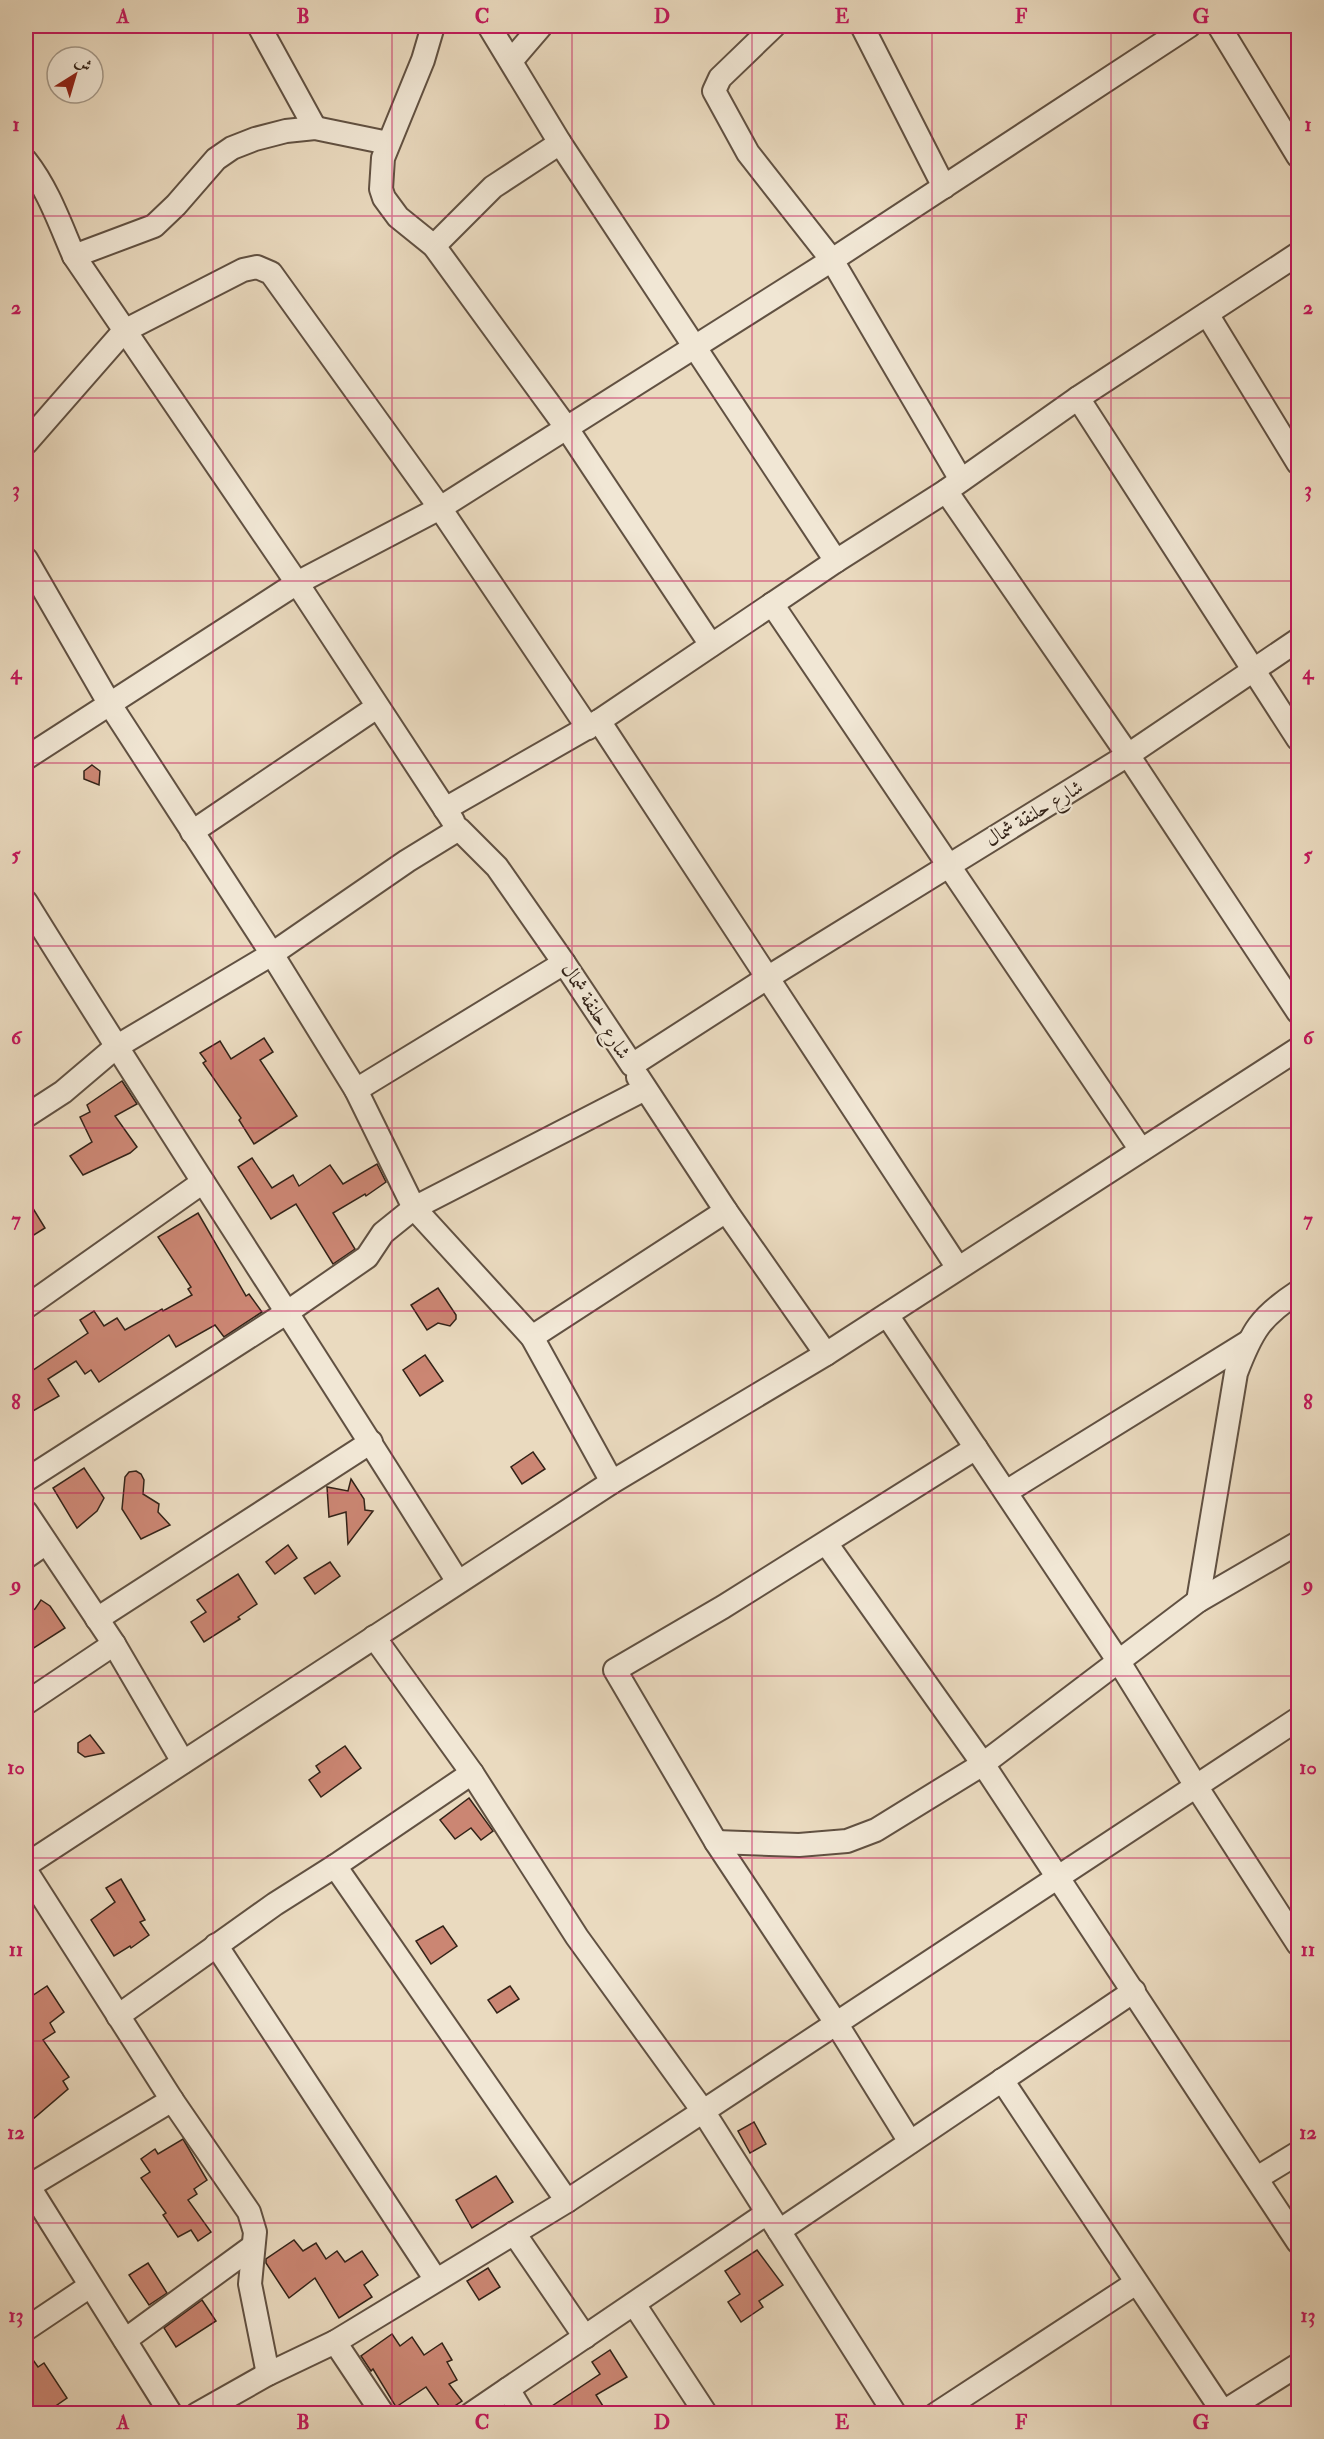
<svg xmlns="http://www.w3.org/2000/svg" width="1324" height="2439" font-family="'IM FELL Double Pica',Amiri,serif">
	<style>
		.building { fill: #cb8673; stroke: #332318; stroke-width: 1.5 }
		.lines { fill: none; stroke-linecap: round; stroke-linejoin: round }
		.minor-casing { stroke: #615142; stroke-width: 26 }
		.minor { stroke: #f1e7d5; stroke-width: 22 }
		.grid { fill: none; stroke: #c2185b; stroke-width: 1.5; stroke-opacity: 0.55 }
		.labels { text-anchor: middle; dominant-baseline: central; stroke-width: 4.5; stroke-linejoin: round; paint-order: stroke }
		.street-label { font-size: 20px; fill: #332318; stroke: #f1e7d5 }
		.neatline { fill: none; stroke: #c2185b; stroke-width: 2 }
		.grid-label { font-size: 20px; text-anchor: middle; font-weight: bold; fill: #c2185b }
	</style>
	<rect width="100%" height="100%" fill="#eadabf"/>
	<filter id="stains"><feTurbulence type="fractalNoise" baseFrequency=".00333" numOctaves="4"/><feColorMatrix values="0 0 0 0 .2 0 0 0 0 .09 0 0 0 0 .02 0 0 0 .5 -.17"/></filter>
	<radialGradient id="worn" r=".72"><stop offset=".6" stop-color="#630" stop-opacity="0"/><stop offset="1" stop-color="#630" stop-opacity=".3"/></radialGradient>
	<g class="building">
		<polygon points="92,765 100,771 99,785 84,779 84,771"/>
		<polygon points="264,1038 273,1052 260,1060 297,1116 254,1144 239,1120 241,1118 203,1063 206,1061 200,1053 220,1041 231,1059"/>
		<polygon points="122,1081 137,1104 115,1116 137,1147 130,1153 83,1175 70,1156 92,1142 80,1117 90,1112 87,1105"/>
		<polygon points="252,1158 272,1188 293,1175 299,1186 330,1165 343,1184 377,1164 386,1182 366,1196 365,1194 333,1213 355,1249 333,1264 296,1204 271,1219 238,1167"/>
		<polygon points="26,1197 45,1228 26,1240"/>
		<polygon points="198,1213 246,1296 249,1294 262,1312 224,1337 215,1325 176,1347 169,1335 99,1382 91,1370 85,1374 76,1361 48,1379 59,1396 26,1415 26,1375 88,1333 80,1320 94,1311 104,1326 117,1318 125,1330 162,1309 163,1311 192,1295 188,1289 191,1287 158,1237"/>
		<polygon points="438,1288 456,1315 456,1319 450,1326 438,1323 427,1330 411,1305"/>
		<polygon points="425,1355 443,1381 420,1396 403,1370"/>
		<polygon points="533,1452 545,1469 522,1484 511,1467"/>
		<polygon points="84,1468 104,1498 97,1511 77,1528 53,1488"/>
		<polygon points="136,1471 141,1474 144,1480 143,1494 159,1504 158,1512 170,1525 141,1539 122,1509 125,1477 129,1472"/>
		<polygon points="351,1479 364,1499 365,1510 373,1511 348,1544 346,1512 329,1517 327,1487 348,1491"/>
		<polygon points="288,1545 297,1558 275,1574 266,1562"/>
		<polygon points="330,1562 340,1576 315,1594 304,1578"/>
		<polygon points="238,1574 257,1604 238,1617 240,1619 204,1642 191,1622 206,1612 197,1600"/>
		<polygon points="41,1600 50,1606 65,1628 26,1653 26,1635 30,1633 26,1614 35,1609"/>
		<polygon points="90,1735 104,1753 85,1757 78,1752 78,1743"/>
		<polygon points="345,1746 361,1768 321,1797 309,1780 320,1772 316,1766"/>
		<polygon points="469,1798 493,1831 481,1840 471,1828 455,1839 440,1820"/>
		<polygon points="121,1879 145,1920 140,1922 149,1935 131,1948 130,1946 114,1956 91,1920 115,1902 106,1888"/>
		<polygon points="443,1926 457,1946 431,1964 416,1941"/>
		<polygon points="47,1986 64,2012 50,2023 55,2032 43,2040 69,2077 63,2081 68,2089 26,2125 26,2000"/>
		<polygon points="510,1986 519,1999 497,2013 488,2000"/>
		<polygon points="754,2122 766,2144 750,2153 738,2131"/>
		<polygon points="183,2139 207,2180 194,2189 197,2194 188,2200 211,2232 198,2241 191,2230 178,2237 163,2215 166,2213 141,2178 150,2172 141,2159 155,2149 158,2154"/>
		<polygon points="496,2176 513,2202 472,2228 456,2200"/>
		<polygon points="294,2240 303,2251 316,2243 326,2259 337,2251 345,2262 362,2251 378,2275 364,2285 372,2297 339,2318 315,2278 289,2298 266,2263 266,2259"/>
		<polygon points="757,2250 783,2285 759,2301 763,2307 741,2322 728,2302 740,2294 725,2271"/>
		<polygon points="148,2263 167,2293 149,2305 129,2275"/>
		<polygon points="488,2268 500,2287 479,2300 467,2281"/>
		<polygon points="202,2300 216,2321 176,2347 164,2328"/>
		<polygon points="392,2334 400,2346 412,2337 424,2355 442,2343 452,2360 447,2362 457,2380 449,2384 462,2401 444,2413 426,2387 396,2407 373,2369 371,2371 361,2356"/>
		<polygon points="26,2350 38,2367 44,2363 67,2398 44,2414 26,2414"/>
		<polygon points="610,2350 627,2377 596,2395 608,2414 540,2414 600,2374 592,2362"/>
	</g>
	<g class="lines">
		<defs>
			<g id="minor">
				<polyline points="259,26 315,128"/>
				<polyline points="433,26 423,60 383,158 381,189 384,198 398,217 434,246 566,427 711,645"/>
				<polyline points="489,26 560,143 836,561"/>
				<polyline points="774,26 720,78 714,91 748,153 832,260 961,480"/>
				<polyline points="862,26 944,187"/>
				<polyline points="1219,26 1298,156"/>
				<polyline points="511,61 541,26"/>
				<path d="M 26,161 C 48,189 60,224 74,256 L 297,583 L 453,821"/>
				<polyline points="434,246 493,187 560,143"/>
				<polyline points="74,256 154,226 176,205 216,159 232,148 255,139 286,131 315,128 388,143"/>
				<polyline points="1207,314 1298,463"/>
				<polyline points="1078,398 1298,739"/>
				<polyline points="26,443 124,331 243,270 257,267 271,273 440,508 588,728"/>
				<polyline points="946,491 1128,755 1298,1012"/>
				<polyline points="26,559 109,703 272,954 356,1090 414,1208 532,1337 612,1482"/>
				<polyline points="772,604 1141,1150"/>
				<polyline points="599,721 958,1268"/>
				<polyline points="26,758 297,583 440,508 832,260 1189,26"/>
				<polyline points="445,809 599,721 836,561 946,491 1078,398 1298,254"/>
				<polyline points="192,832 377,707"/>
				<path d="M 26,902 C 167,1130 316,1354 458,1582"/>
				<polyline points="638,1077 726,1211 826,1354"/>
				<polyline points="356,1090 564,963"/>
				<polyline points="26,1116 63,1092 116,1047 272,954 407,861 459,829 497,867 564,963 632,1065 767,978 1128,755 1298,640"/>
				<polyline points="26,1307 203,1182"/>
				<polyline points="887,1315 1119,1662 1196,1786 1298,1944"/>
				<polyline points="532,1337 726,1211"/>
				<polyline points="26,1480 286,1313 367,1257 383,1233 414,1208 645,1089"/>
				<polyline points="1006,1492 1248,1342"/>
				<polyline points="26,1512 114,1644 183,1762"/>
				<polyline points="826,1543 983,1764 1298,2242"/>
				<polyline points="26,1557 46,1543"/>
				<path d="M 1198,1601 L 1236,1373 C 1252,1331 1260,1317 1298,1292"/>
				<polyline points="97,1619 371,1442"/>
				<polyline points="374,1637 472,1773 577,1937 703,2111 895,2414"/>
				<polyline points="26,1703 114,1644"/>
				<polyline points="716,1842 799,1845 847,1841 876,1830 983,1764 1198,1601 1298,1543"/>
				<polyline points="26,1865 612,1482 826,1354 1298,1049"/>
				<polyline points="335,1866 567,2201"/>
				<polyline points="26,1871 172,2100 249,2212 255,2232 250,2284 268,2374"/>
				<polyline points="216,1945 436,2280"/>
				<polyline points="118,2016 275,1904 335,1866 472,1773"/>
				<polyline points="1002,2080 1223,2412"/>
				<polyline points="910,2142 836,2023 716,1842 615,1670 723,1607 976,1448"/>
				<polyline points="1257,2178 1298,2153"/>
				<polyline points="26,2182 171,2414"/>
				<polyline points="29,2186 172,2100"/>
				<polyline points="779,2231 1134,1991"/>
				<polyline points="514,2233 585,2337"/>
				<polyline points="634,2304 706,2414"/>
				<polyline points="26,2329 90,2286"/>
				<polyline points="125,2340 252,2247"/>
				<polyline points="335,2342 383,2414"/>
				<polyline points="508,2389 523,2414"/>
				<polyline points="197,2414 268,2374 335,2342 567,2201 1298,1719"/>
				<polyline points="471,2414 767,2213"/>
				<polyline points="936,2414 1136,2283"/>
				<polyline points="1220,2414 1298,2365"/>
			</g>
		</defs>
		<use href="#minor" class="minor-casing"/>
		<use href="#minor" class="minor"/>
	</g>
	<path class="grid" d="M 213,26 L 213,2414M 392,26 L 392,2414M 572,26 L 572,2414M 752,26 L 752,2414M 932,26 L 932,2414M 1111,26 L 1111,2414M 26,216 L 1298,216M 26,398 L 1298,398M 26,581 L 1298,581M 26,763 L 1298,763M 26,946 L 1298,946M 26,1128 L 1298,1128M 26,1311 L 1298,1311M 26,1493 L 1298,1493M 26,1676 L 1298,1676M 26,1858 L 1298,1858M 26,2041 L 1298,2041M 26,2223 L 1298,2223"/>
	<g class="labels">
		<g class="street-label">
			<text transform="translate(1034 813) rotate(-31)">شارع حلنقة شمال</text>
			<text transform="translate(596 1011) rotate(57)">شارع حلنقة شمال</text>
		</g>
	</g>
	<rect width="1324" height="2439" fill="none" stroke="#eadabf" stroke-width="66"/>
	<g transform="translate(75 75) rotate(37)"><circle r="28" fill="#f1e7d5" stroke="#a59989" stroke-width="1.5"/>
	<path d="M0-4.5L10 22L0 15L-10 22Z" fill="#8f2418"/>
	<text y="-9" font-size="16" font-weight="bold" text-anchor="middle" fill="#332318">ش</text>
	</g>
	<rect x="33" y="33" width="1258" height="2373" class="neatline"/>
	<g class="grid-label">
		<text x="123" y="23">A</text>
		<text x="303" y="23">B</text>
		<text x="482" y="23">C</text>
		<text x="662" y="23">D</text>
		<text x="842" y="23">E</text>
		<text x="1021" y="23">F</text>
		<text x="1201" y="23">G</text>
		<text x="16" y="131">1</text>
		<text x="1308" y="131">1</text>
		<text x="16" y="314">2</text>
		<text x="1308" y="314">2</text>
		<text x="16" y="496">3</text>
		<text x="1308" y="496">3</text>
		<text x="16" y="679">4</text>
		<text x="1308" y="679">4</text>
		<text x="16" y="861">5</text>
		<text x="1308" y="861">5</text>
		<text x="16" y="1044">6</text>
		<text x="1308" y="1044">6</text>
		<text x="16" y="1226">7</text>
		<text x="1308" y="1226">7</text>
		<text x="16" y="1409">8</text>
		<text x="1308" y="1409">8</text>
		<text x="16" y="1591">9</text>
		<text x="1308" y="1591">9</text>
		<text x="16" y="1774">10</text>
		<text x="1308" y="1774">10</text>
		<text x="16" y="1956">11</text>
		<text x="1308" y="1956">11</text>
		<text x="16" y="2139">12</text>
		<text x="1308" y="2139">12</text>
		<text x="16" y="2322">13</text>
		<text x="1308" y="2322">13</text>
		<text x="123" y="2429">A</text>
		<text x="303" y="2429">B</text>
		<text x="482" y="2429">C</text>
		<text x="662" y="2429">D</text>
		<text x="842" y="2429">E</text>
		<text x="1021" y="2429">F</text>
		<text x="1201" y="2429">G</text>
	</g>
	<rect width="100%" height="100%" filter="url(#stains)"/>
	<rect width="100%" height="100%" fill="url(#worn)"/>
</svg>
